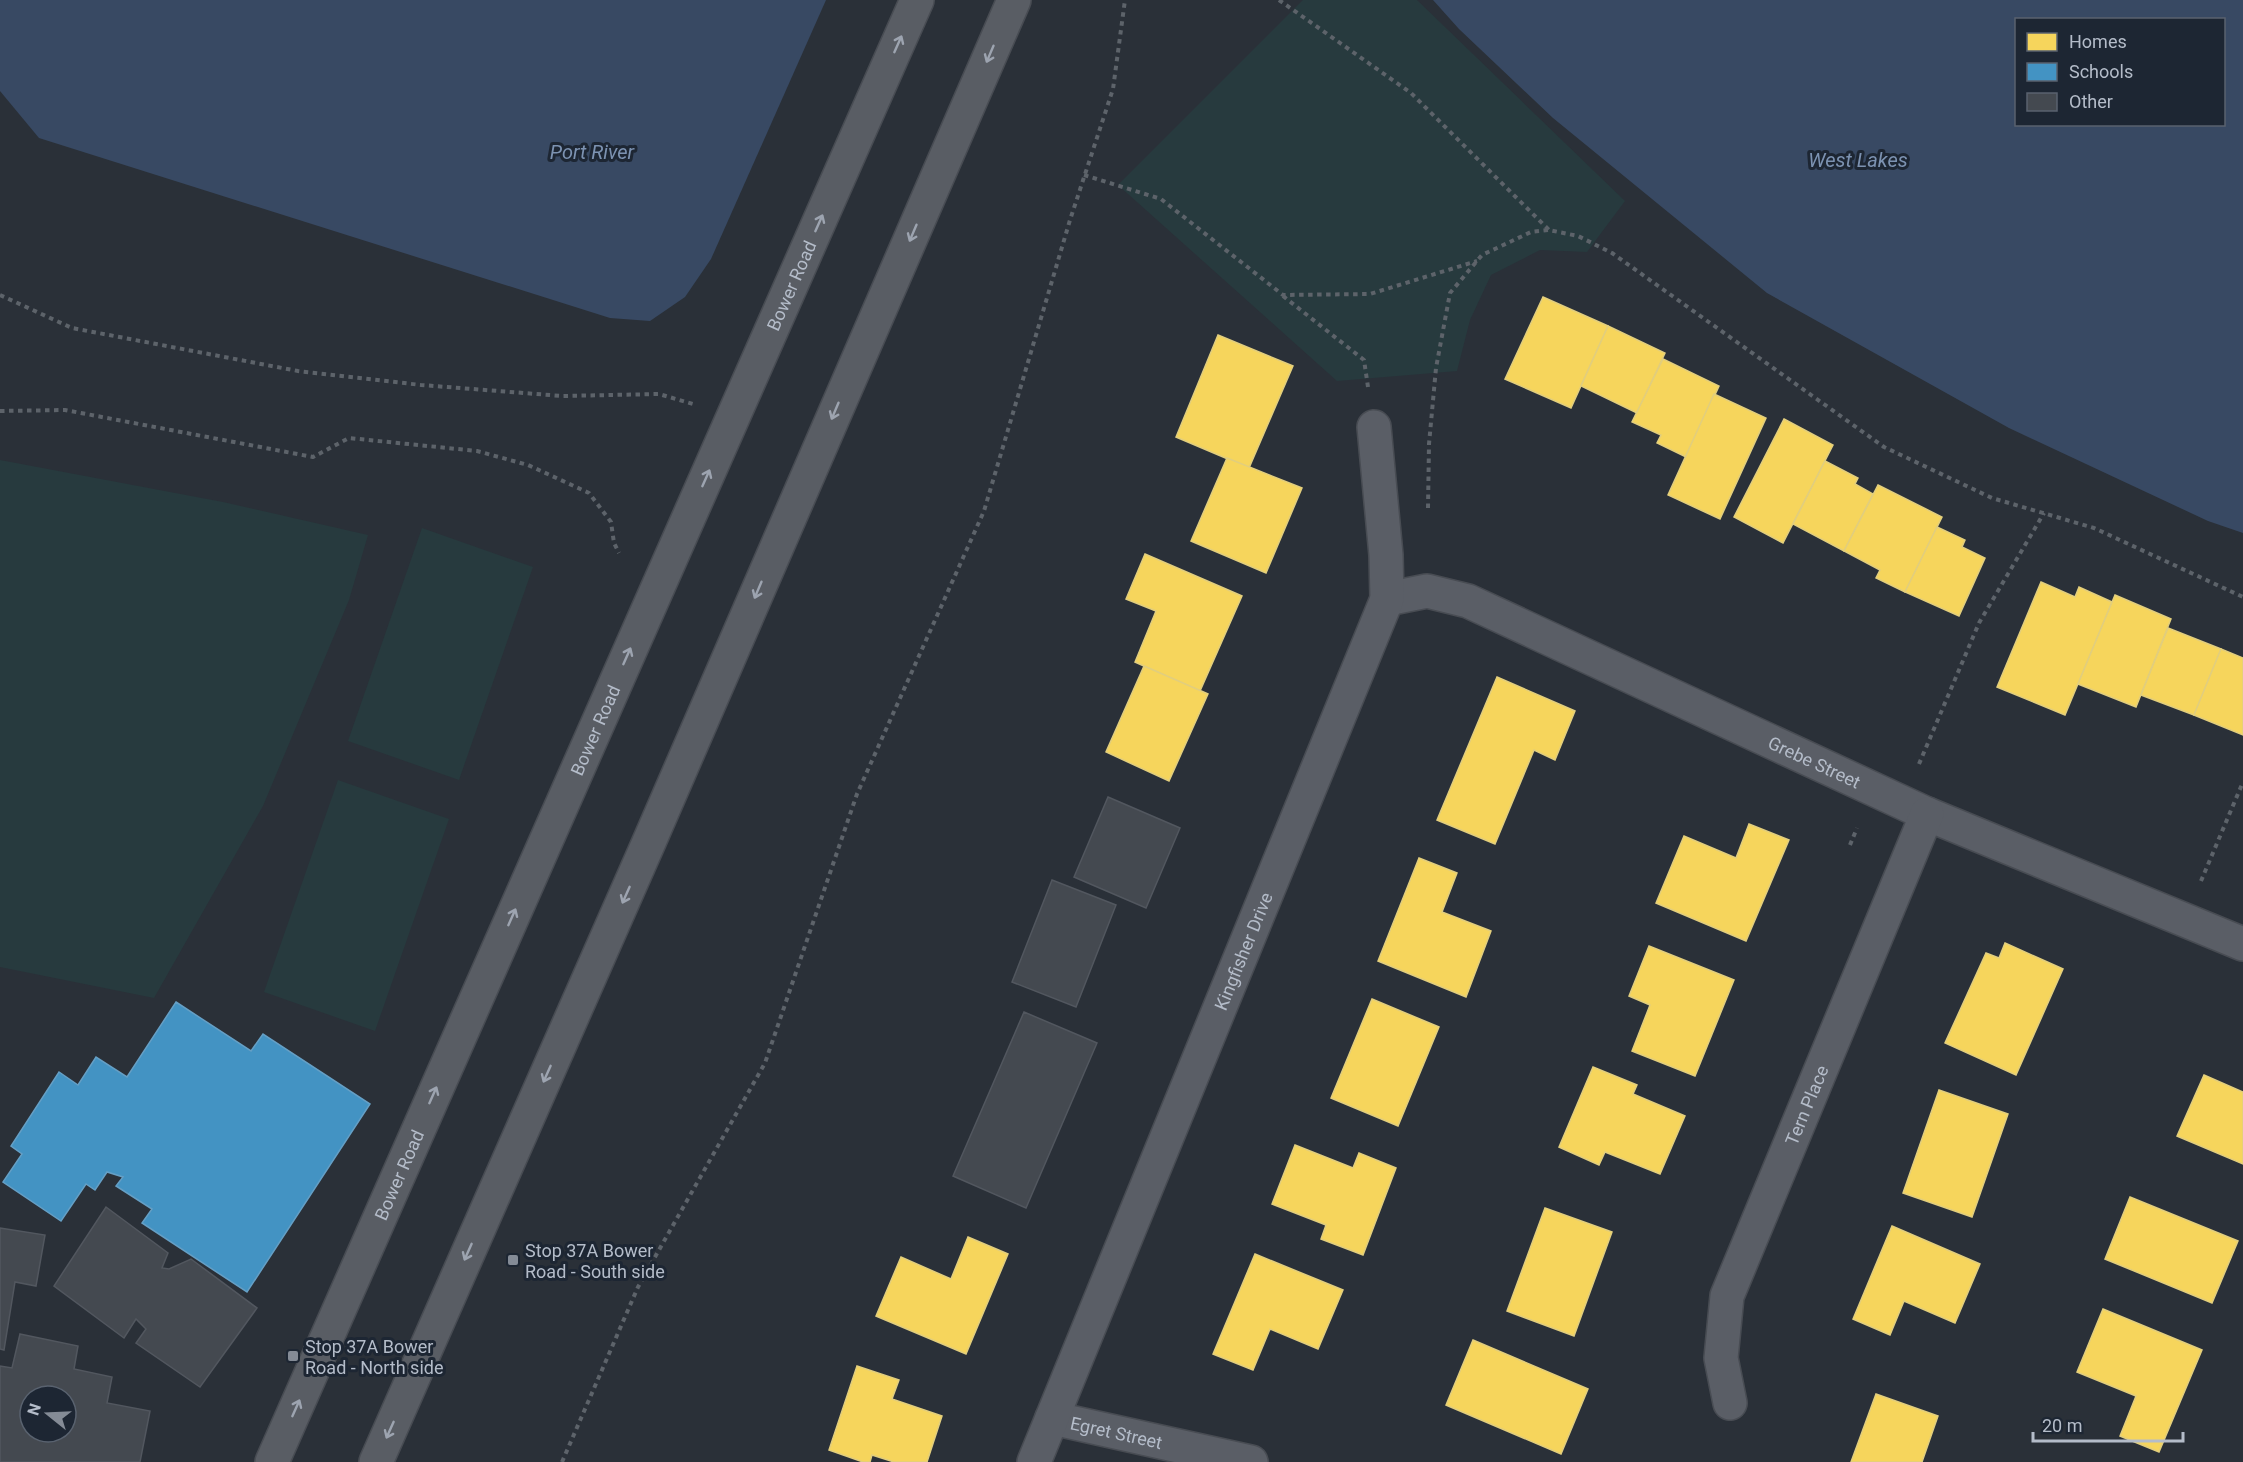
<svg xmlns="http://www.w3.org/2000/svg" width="2243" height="1462" font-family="Roboto,sans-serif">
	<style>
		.green { fill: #273a3e }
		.water { fill: #384963; fill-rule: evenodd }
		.homes { fill: #f6d55c; stroke: #e2ce7d; stroke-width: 1.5 }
		.schools { fill: #4393c3; stroke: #659fc5; stroke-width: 1.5 }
		.building { fill: #444950; stroke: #52575f; stroke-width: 1.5; fill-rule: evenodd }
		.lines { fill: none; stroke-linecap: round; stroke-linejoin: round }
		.minor-casing { stroke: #484c53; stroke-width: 36 }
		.secondary-casing { stroke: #484c53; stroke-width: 36 }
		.path { stroke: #5d636a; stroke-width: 4; stroke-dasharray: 4.5 4.5; stroke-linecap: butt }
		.minor { stroke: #5a5e66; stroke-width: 33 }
		.secondary { stroke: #595d64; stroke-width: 33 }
		.oneway { stroke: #9da4b0 }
		.poi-dot { fill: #848b96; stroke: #1d2633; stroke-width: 2 }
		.labels { text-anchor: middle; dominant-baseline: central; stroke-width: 6; stroke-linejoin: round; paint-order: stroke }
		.street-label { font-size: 18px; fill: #b4bcc9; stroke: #1d2633 }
		.poi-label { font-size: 18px; fill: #b4bcc9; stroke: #1d2633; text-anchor: start }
		.water-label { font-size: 20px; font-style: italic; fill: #7c92b1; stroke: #1d2633 }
	</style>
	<rect width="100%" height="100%" fill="#2a3038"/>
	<g class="green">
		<polygon points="1303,0 1417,0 1625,201 1587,252 1540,250 1491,275 1470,320 1457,371 1337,381 1118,185"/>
		<polygon points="0,460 223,502 368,535 349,600 263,806 154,998 0,967"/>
		<polygon points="422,528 533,567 459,780 348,741"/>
		<polygon points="338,780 449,819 375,1031 264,992"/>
	</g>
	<g class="water">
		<polygon points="0,0 826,0 711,259 685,297 650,321 610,318 39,138 0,91"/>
		<path d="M 1433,0 L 2243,0 L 2243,533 L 2208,521 L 2009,428 L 1767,293 L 1553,118 L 1459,29 ZM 2016,20 L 2224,20 L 2224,124 L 2016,124 Z"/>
	</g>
	<g class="homes">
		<polygon points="1543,297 1608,326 1571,408 1505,379"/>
		<polygon points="1608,326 1665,353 1637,413 1581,386"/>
		<polygon points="1218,335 1293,366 1249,468 1176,437"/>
		<polygon points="1663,359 1719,386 1686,457 1657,443 1661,435 1632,422"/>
		<polygon points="1714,394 1766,418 1720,519 1668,495"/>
		<polygon points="1784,419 1833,445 1783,543 1734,517"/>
		<polygon points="1227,458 1302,488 1266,573 1191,541"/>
		<polygon points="1825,461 1858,478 1855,484 1873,494 1844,551 1793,524"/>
		<polygon points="1878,485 1942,517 1905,592 1876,578 1880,570 1844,551"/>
		<polygon points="1937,527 1965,540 1962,547 1985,558 1959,616 1905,592"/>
		<polygon points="1145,554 1242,596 1200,691 1135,662 1156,611 1126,599"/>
		<polygon points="2041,582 2075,597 2079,587 2112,602 2065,715 1997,687"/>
		<polygon points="2115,595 2171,619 2136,707 2078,684"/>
		<polygon points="2168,628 2221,649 2194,715 2141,695"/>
		<polygon points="2221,649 2243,658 2243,735 2194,715"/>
		<polygon points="1144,666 1208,694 1169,781 1106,752"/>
		<polygon points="1497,677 1575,711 1555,760 1534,750 1495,844 1437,820"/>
		<polygon points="1749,824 1789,840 1746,941 1656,903 1684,836 1736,858"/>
		<polygon points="1419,858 1457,873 1442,912 1491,931 1466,997 1378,961"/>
		<polygon points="2005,943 2063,969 2016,1075 1945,1043 1986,953 1999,958"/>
		<polygon points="1649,946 1734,980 1695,1076 1632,1051 1650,1005 1629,996"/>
		<polygon points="1372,999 1439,1027 1398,1126 1331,1098"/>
		<polygon points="1593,1067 1637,1085 1633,1094 1685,1116 1660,1174 1605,1152 1599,1165 1559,1147"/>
		<polygon points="2204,1075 2243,1092 2243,1164 2177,1136"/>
		<polygon points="1939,1090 2008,1114 1972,1217 1903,1193"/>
		<polygon points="1295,1145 1353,1168 1359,1153 1396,1168 1363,1255 1321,1239 1326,1225 1272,1204"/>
		<polygon points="2130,1197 2238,1241 2212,1303 2105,1259"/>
		<polygon points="1545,1208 1612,1232 1574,1336 1507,1311"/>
		<polygon points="1892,1226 1980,1264 1955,1323 1904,1301 1890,1335 1853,1319"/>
		<polygon points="968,1237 1008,1254 966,1354 876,1316 901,1257 951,1279"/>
		<polygon points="1255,1254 1343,1290 1318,1349 1270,1329 1253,1370 1213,1354"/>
		<polygon points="2103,1309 2202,1350 2159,1452 2120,1436 2136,1396 2077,1372"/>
		<polygon points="1473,1340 1588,1389 1561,1454 1446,1405"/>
		<polygon points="857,1366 899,1380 892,1399 942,1416 927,1462 894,1462 872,1455 870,1462 863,1462 829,1450"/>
		<polygon points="1876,1394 1938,1416 1922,1462 1851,1462"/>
	</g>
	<polygon class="schools" points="176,1002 251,1051 263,1034 370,1104 247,1292 142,1223 152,1209 116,1186 123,1177 107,1172 95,1190 86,1184 61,1221 3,1182 22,1154 11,1146 59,1072 78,1085 96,1057 127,1077"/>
	<g class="building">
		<polygon points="1108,797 1180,828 1146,908 1074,877"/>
		<polygon points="1052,880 1116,905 1076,1007 1012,982"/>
		<polygon points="1024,1012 1097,1043 1026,1208 953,1176"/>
		<polygon points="106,1207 168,1253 162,1268 169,1269 191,1259 257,1308 200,1387 136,1343 146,1329 136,1319 124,1338 54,1286"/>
		<polygon points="0,1228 45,1235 36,1286 15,1282 4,1350 0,1349"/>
		<path d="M 20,1334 L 78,1346 L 74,1369 L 112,1377 L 107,1403 L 150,1411 L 140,1462 L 0,1462 L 0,1366 L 12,1368 ZM 30,1396 L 66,1396 L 66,1432 L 30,1432 Z"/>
	</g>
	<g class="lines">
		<defs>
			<g id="minor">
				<path id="s1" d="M 1387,599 L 1427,591 L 1468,601 L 1927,814 L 2243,944"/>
				<path id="s2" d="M 1730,1403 L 1721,1358 L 1727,1296 L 1927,814"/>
				<path id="s3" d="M 1052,1418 L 1251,1462"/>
				<path id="s4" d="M 1034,1462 L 1387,599 L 1386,555 L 1374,427"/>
			</g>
			<g id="secondary">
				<path id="s5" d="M 272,1462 L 917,0"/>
				<polyline points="376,1462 649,842 1014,0"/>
			</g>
		</defs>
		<use href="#minor" class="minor-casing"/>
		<use href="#secondary" class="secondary-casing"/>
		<g class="path">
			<polyline points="1279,0 1411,93 1549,230"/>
			<polyline points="1084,175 1161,199 1283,295 1370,294 1477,261"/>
			<polyline points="0,295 72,328 298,371 421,385 562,396 659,394 693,404"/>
			<polyline points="1283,296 1364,360 1368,387"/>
			<polyline points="0,411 65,410 313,457 349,438 477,451 528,465 589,493 611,522 614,543 619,553"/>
			<polyline points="1428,508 1429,444 1436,368 1450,293 1482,255 1531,232 1549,230 1578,236 1612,253 1884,447 1992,498 2094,528 2243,597"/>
			<polyline points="1919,764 1979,623 2044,513"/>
			<polyline points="1850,845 1857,828"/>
			<polyline points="2201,881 2243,782"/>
			<polyline points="562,1462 638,1287 765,1063 857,794 984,511 1070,220 1113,89 1125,0"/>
		</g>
		<use href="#minor" class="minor"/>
		<use href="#secondary" class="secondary"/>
	</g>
	<defs><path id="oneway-shaft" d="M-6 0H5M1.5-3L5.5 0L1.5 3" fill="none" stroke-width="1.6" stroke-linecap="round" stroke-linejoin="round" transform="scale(1.5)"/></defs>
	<g class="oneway">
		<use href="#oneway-shaft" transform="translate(898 44) rotate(-66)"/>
		<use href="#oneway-shaft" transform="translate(990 54) rotate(113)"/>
		<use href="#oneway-shaft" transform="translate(819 223) rotate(-66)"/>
		<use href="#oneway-shaft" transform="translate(913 233) rotate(113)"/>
		<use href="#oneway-shaft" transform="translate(835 411) rotate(113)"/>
		<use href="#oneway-shaft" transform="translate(706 478) rotate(-66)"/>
		<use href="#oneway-shaft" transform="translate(758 590) rotate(113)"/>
		<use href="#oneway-shaft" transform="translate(627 656) rotate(-66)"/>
		<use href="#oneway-shaft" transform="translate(626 895) rotate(114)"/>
		<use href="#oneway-shaft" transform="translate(512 917) rotate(-66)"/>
		<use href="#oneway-shaft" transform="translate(547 1074) rotate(114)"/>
		<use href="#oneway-shaft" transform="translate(433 1095) rotate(-66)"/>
		<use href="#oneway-shaft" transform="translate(468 1252) rotate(114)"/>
		<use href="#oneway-shaft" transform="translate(296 1408) rotate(-66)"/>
		<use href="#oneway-shaft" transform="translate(390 1430) rotate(114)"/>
	</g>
	<g class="poi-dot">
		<rect x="507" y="1254" width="12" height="12" rx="3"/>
		<rect x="287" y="1350" width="12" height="12" rx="3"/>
	</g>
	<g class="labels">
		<g class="street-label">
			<text stroke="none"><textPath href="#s5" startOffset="1286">Bower Road</textPath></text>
			<text stroke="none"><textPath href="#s5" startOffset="800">Bower Road</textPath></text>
			<text stroke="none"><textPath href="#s1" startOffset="465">Grebe Street</textPath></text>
			<text stroke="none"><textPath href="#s4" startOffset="552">Kingfisher Drive</textPath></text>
			<text stroke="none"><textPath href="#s2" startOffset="315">Tern Place</textPath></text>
			<text stroke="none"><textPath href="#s5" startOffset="314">Bower Road</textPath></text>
			<text stroke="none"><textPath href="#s3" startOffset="66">Egret Street</textPath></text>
		</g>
		<g class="poi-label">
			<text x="525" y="1250">Stop 37A Bower<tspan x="525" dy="21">Road - South side</tspan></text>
			<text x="305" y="1346">Stop 37A Bower<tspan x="305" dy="21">Road - North side</tspan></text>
		</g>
		<g class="water-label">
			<text x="592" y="152">Port River</text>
			<text x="1858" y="160">West Lakes</text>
		</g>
	</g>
	<rect x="2015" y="18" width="210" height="108" fill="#1d2633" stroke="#59626f" stroke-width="1.5"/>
	<rect x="2027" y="33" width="30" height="18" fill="#f6d55c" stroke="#59626f" stroke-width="1.5"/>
	<text x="2069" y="48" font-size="18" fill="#b4bcc9">Homes</text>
	<rect x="2027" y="63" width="30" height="18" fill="#4393c3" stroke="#59626f" stroke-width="1.5"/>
	<text x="2069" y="78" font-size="18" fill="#b4bcc9">Schools</text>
	<rect x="2027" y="93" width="30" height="18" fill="#444950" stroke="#59626f" stroke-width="1.5"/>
	<text x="2069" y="108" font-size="18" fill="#b4bcc9">Other</text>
	<g transform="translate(48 1414) rotate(288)"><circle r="28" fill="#1d2633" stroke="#59626f" stroke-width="1.5"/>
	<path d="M0-4.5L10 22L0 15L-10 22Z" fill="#848b96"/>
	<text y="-9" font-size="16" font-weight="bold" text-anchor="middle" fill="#b4bcc9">N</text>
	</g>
	<path d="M2033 1432v9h150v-9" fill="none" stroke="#b4bcc9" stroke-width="3"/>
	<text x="2042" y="1432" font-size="18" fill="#b4bcc9" stroke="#1d2633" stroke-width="4.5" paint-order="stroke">20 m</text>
</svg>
